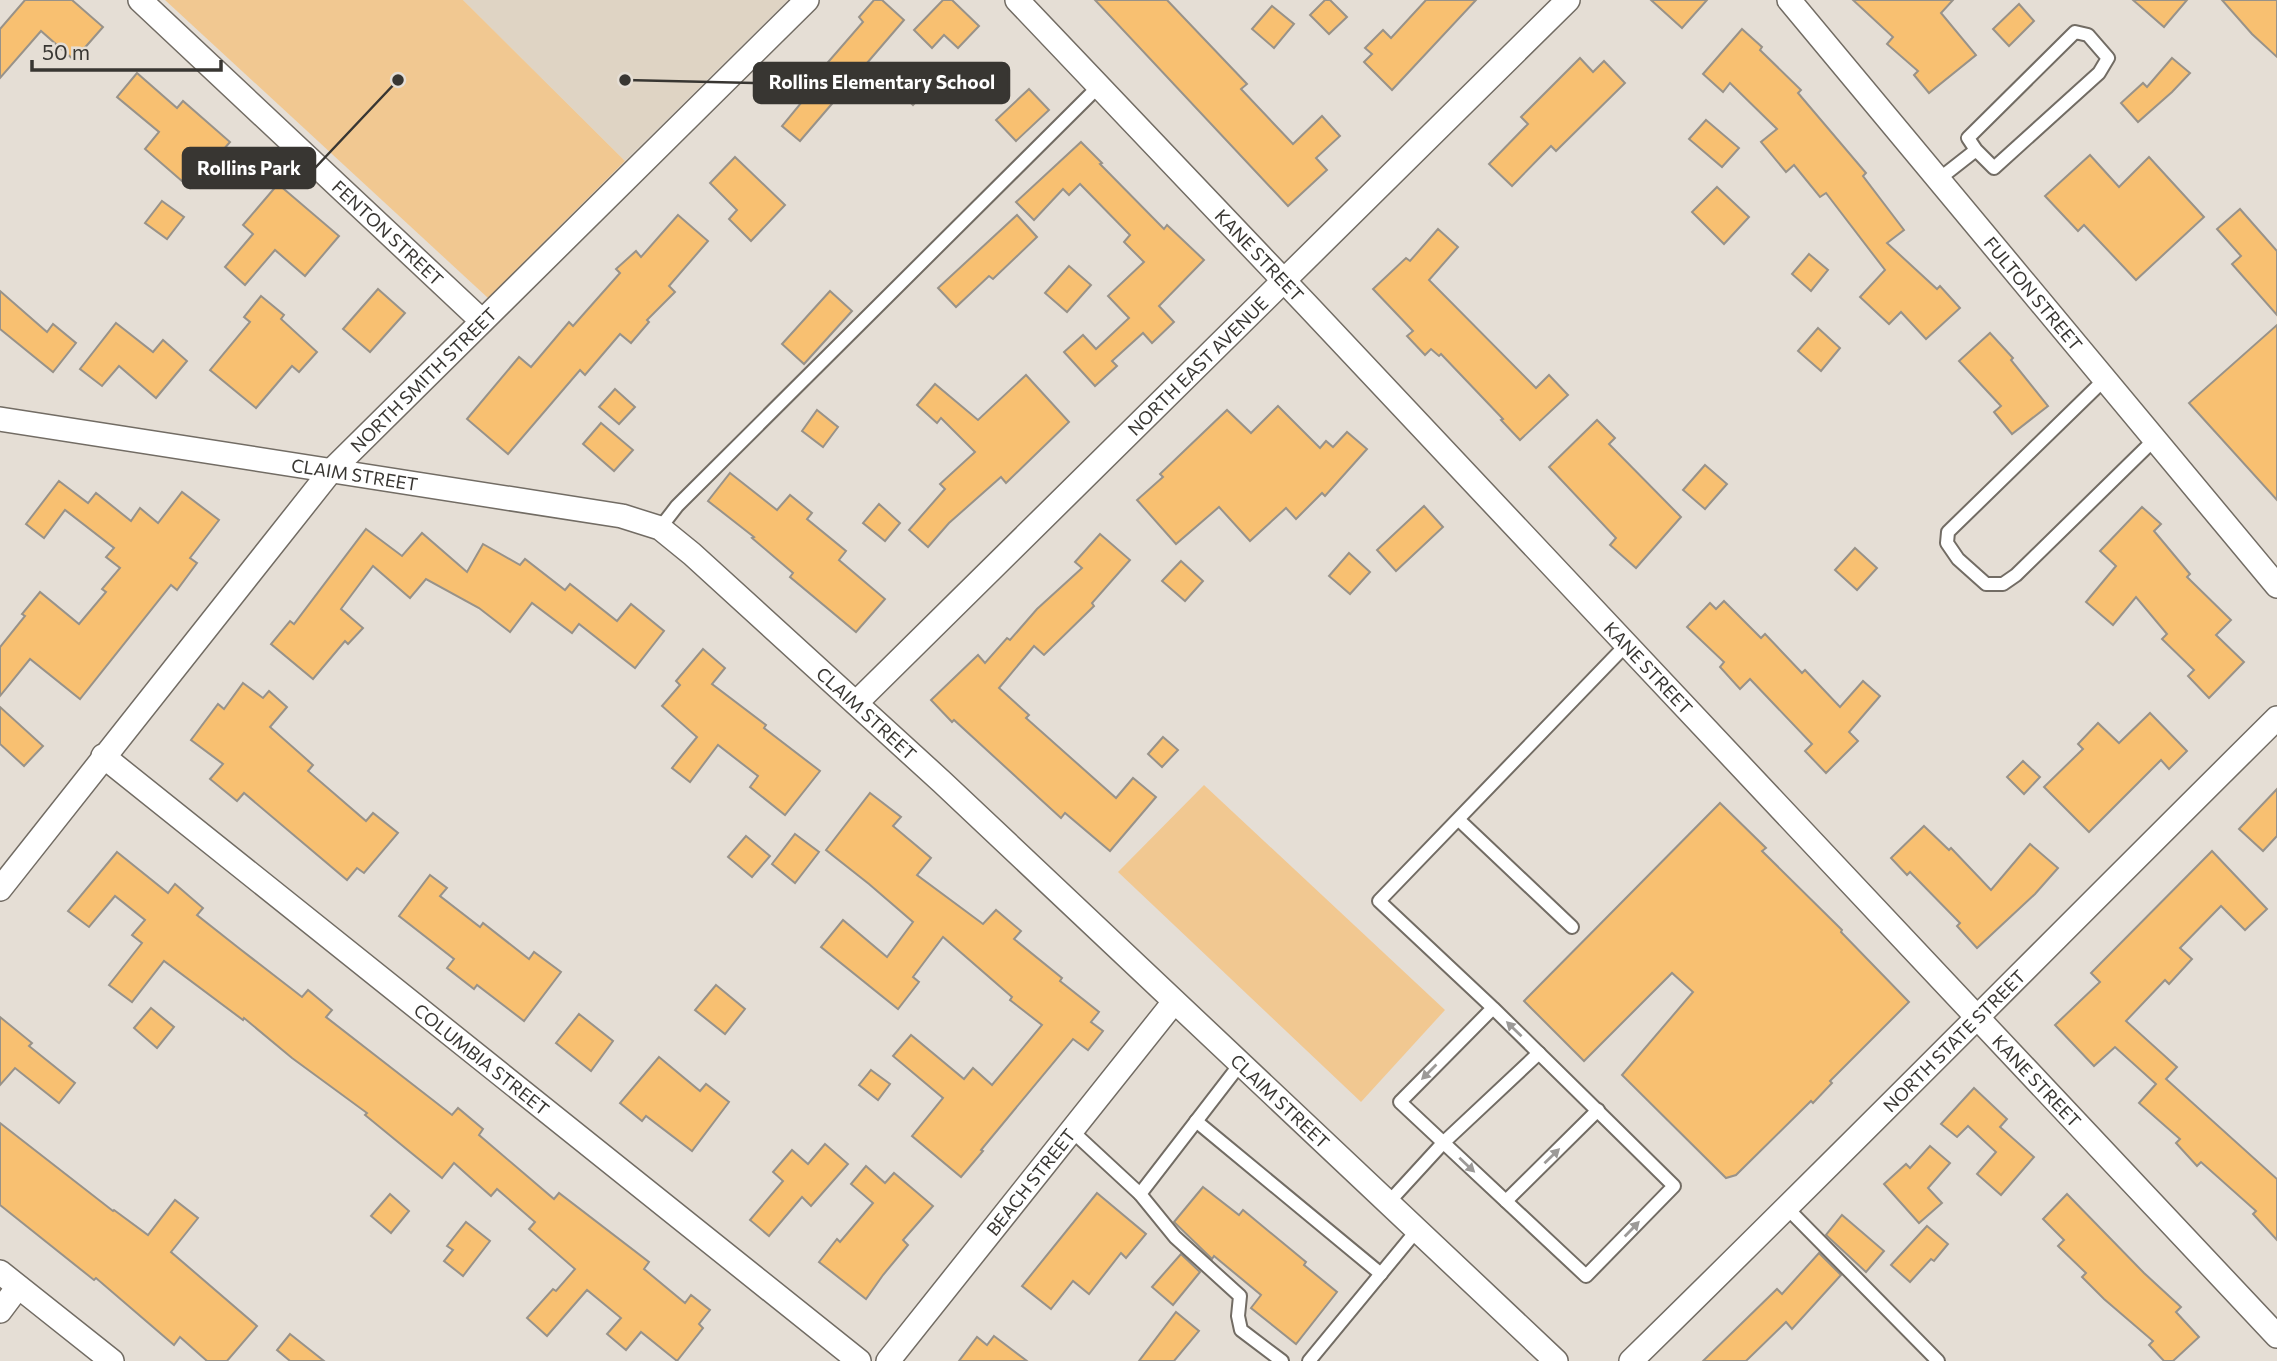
<svg xmlns="http://www.w3.org/2000/svg" width="2277" height="1361" font-family="Commissioner,sans-serif">
	<style>
		.built { fill: #dfd4c4 }
		.green { fill: #f1c891 }
		.building { fill: #f8c071; stroke: #989289; stroke-width: 2 }
		.lines { fill: none; stroke-linecap: round; stroke-linejoin: round }
		.lane-casing { stroke: #726c64; stroke-width: 16 }
		.street-casing { stroke: #726c64; stroke-width: 26 }
		.lane { stroke: #fff; stroke-width: 12 }
		.street { stroke: #fff; stroke-width: 23 }
		.oneway { fill: #9c9a98 }
		.labels { text-anchor: middle; dominant-baseline: central; stroke-width: 5; stroke-linejoin: round; paint-order: stroke }
		.street-label { font-size: 18px; fill: #383632; stroke: #e5ded5 }
		.leader { fill: none; stroke: #383632; stroke-width: 2.5 }
		.callout-dot { fill: #383632; stroke: #e5ded5; stroke-width: 2.5 }
		.callout { fill: #383632; stroke: #383632; stroke-width: 2.5 }
		.callout-label { font-size: 19px; text-anchor: middle; font-weight: bold; fill: #fff }
	</style>
	<rect width="100%" height="100%" fill="#e5ded5"/>
	<polygon class="built" points="463,0 788,0 625,161"/>
	<g class="green">
		<polygon points="165,0 463,0 625,161 488,298"/>
		<polygon points="1204,785 1445,1010 1361,1102 1118,872"/>
	</g>
	<g class="building">
		<polygon points="25,0 72,0 103,27 74,60 41,31 0,78 0,29"/>
		<polygon points="874,0 882,0 904,20 800,141 782,126 820,80 816,76 863,22 859,17"/>
		<polygon points="943,0 952,0 979,26 958,48 944,35 932,48 914,30"/>
		<polygon points="1095,0 1167,0 1247,84 1241,89 1293,144 1322,116 1340,136 1316,158 1327,170 1288,206"/>
		<polygon points="1325,0 1330,0 1347,17 1329,34 1310,15"/>
		<polygon points="1426,0 1476,0 1392,90 1364,62 1372,54 1365,48 1383,30 1391,38"/>
		<polygon points="1651,0 1707,0 1682,28"/>
		<polygon points="1853,0 1953,0 1941,13 1976,55 1929,93 1914,75 1918,71 1887,44 1893,37"/>
		<polygon points="2133,0 2187,0 2164,27"/>
		<polygon points="2222,0 2277,0 2277,57 2252,34"/>
		<polygon points="2019,4 2034,21 2009,46 1993,29"/>
		<polygon points="1272,6 1294,24 1274,48 1252,29"/>
		<polygon points="1742,29 1762,47 1760,50 1801,90 1798,93 1866,173 1863,176 1904,230 1887,243 1937,289 1940,286 1960,308 1926,339 1901,312 1889,324 1860,297 1885,270 1826,193 1820,197 1794,165 1786,172 1761,142 1777,129 1730,83 1723,92 1703,74"/>
		<polygon points="1580,58 1593,72 1604,61 1625,83 1556,151 1551,146 1512,186 1489,164 1528,124 1521,117"/>
		<polygon points="2172,58 2190,73 2172,92 2138,122 2121,103 2143,83 2147,87"/>
		<polygon points="914,69 931,86 913,105 896,88"/>
		<polygon points="137,73 177,108 183,101 230,142 190,188 145,149 159,132 117,97"/>
		<polygon points="1029,89 1049,110 1016,141 996,120"/>
		<polygon points="1706,120 1739,148 1722,167 1689,139"/>
		<polygon points="1081,142 1102,163 1100,164 1164,229 1167,225 1204,260 1159,306 1174,322 1152,343 1143,333 1112,361 1117,366 1095,386 1064,352 1083,335 1096,349 1129,318 1108,296 1144,262 1124,242 1130,235 1080,184 1069,195 1063,189 1034,220 1016,202"/>
		<polygon points="2090,155 2119,187 2149,157 2204,217 2136,280 2084,225 2078,231 2045,196"/>
		<polygon points="735,157 785,205 751,241 729,219 737,210 710,183"/>
		<polygon points="278,184 339,236 305,276 275,250 245,285 225,267 253,234 243,225"/>
		<polygon points="1717,187 1749,217 1724,244 1692,212"/>
		<polygon points="162,201 184,217 167,239 145,223"/>
		<polygon points="2240,209 2277,251 2277,315 2232,264 2241,256 2217,229"/>
		<polygon points="678,215 708,241 669,286 675,292 647,320 649,322 631,343 620,334 585,375 580,370 508,454 467,419 519,357 531,367 569,322 573,326 620,273 616,269 636,251 641,257"/>
		<polygon points="1017,215 1037,237 993,279 989,276 956,307 938,288"/>
		<polygon points="1438,229 1458,247 1429,280 1536,388 1549,375 1568,395 1520,440 1501,420 1503,419 1441,354 1439,356 1431,349 1425,355 1407,336 1413,331 1373,289 1406,258 1410,261"/>
		<polygon points="1809,254 1828,270 1811,291 1792,274"/>
		<polygon points="1069,266 1091,285 1067,312 1045,293"/>
		<polygon points="378,289 405,313 370,352 343,329"/>
		<polygon points="0,291 47,332 53,324 76,343 53,372 0,329"/>
		<polygon points="830,291 852,311 804,364 782,344"/>
		<polygon points="261,296 284,315 281,319 317,352 299,372 292,366 256,408 210,370 250,322 244,317"/>
		<polygon points="116,323 153,352 163,340 187,361 156,398 119,366 102,386 80,369"/>
		<polygon points="2277,325 2277,500 2189,403"/>
		<polygon points="1818,328 1840,348 1821,371 1798,351"/>
		<polygon points="1990,333 2013,358 2011,360 2048,406 2012,434 1994,412 2001,406 1959,361"/>
		<polygon points="1026,375 1069,422 1006,483 1001,477 949,523 928,547 909,530 945,489 940,484 975,452 941,418 937,423 917,405 935,384 978,420"/>
		<polygon points="615,389 635,407 619,424 599,407"/>
		<polygon points="1278,406 1320,448 1326,441 1333,447 1347,432 1367,449 1325,496 1322,493 1296,519 1286,508 1250,541 1219,507 1176,544 1137,500 1163,477 1160,474 1227,410 1251,433"/>
		<polygon points="817,410 838,427 823,447 802,431"/>
		<polygon points="1597,420 1615,438 1609,444 1681,517 1636,568 1610,545 1616,538 1549,467"/>
		<polygon points="601,423 633,450 614,471 583,444"/>
		<polygon points="1705,465 1727,484 1705,509 1683,490"/>
		<polygon points="730,473 777,510 790,495 812,513 807,519 846,551 839,560 885,599 856,632 790,577 793,573 752,538 754,537 708,501"/>
		<polygon points="59,481 88,503 96,493 131,521 140,508 158,523 182,492 219,520 190,558 197,563 177,590 171,585 80,699 30,659 0,696 0,647 25,616 22,614 40,592 79,624 106,592 102,589 120,568 106,557 114,548 65,510 44,538 26,524"/>
		<polygon points="879,504 900,523 885,541 863,523"/>
		<polygon points="1424,506 1443,527 1396,571 1377,550"/>
		<polygon points="2142,507 2161,524 2154,531 2190,574 2187,577 2231,620 2216,635 2244,662 2209,698 2188,676 2194,670 2162,639 2167,634 2136,597 2113,625 2086,602 2116,566 2100,551"/>
		<polygon points="366,529 402,556 422,533 467,572 483,544 520,565 525,559 565,590 570,584 617,621 631,604 664,631 635,668 579,624 572,633 532,603 510,632 479,608 426,579 410,598 373,566 341,609 363,628 348,644 345,641 313,679 271,644 290,621 294,624"/>
		<polygon points="1100,534 1130,560 1092,603 1094,606 1044,655 1034,646 999,688 1029,715 1026,718 1116,798 1133,778 1156,797 1110,851 1065,813 1061,818 954,720 952,722 931,700 978,655 985,663 1007,638 1010,640 1037,609 1082,568 1075,562"/>
		<polygon points="1855,548 1877,568 1857,590 1835,570"/>
		<polygon points="1349,553 1370,572 1350,594 1329,576"/>
		<polygon points="1181,561 1203,581 1185,601 1162,581"/>
		<polygon points="1724,601 1761,638 1765,634 1802,673 1805,670 1840,707 1863,681 1880,696 1849,732 1858,741 1826,773 1805,751 1812,744 1750,679 1740,689 1720,667 1724,662 1687,627 1710,603 1716,609"/>
		<polygon points="703,649 725,668 712,684 766,725 764,728 820,771 785,815 750,787 758,776 718,745 690,782 672,768 697,737 662,706 680,685 676,681"/>
		<polygon points="243,683 263,698 269,691 287,707 270,727 313,765 308,771 366,821 373,813 398,833 364,873 357,868 347,880 244,793 237,801 210,779 223,764 191,740 218,704 224,709"/>
		<polygon points="0,707 43,746 24,766 0,744"/>
		<polygon points="2150,713 2187,751 2169,769 2161,760 2089,832 2044,787 2083,749 2078,744 2098,723 2119,743"/>
		<polygon points="1163,737 1178,750 1162,767 1148,754"/>
		<polygon points="2023,761 2040,777 2024,794 2007,777"/>
		<polygon points="2277,789 2277,836 2263,851 2239,829"/>
		<polygon points="870,793 901,817 893,826 931,858 917,875 983,924 996,910 1021,931 1014,939 1062,978 1060,981 1099,1012 1091,1022 1103,1031 1088,1050 1073,1039 981,1150 983,1151 961,1177 912,1136 943,1098 893,1056 911,1035 964,1079 973,1068 992,1085 1042,1025 1010,1000 1012,997 943,937 913,977 919,982 898,1009 821,947 843,920 887,957 913,922 869,884 826,850"/>
		<polygon points="1720,803 1766,848 1762,851 1842,930 1841,932 1909,1002 1830,1081 1832,1083 1813,1103 1811,1101 1736,1175 1726,1178 1622,1075 1693,992 1672,973 1584,1061 1524,1001"/>
		<polygon points="1924,826 1949,850 1951,848 1991,890 2030,844 2058,868 2035,894 1977,948 1957,926 1960,923 1910,872 1907,875 1891,858"/>
		<polygon points="795,834 819,852 795,883 772,864"/>
		<polygon points="746,836 770,856 752,877 728,857"/>
		<polygon points="2212,851 2267,909 2245,930 2221,906 2180,948 2192,959 2169,984 2165,980 2126,1021 2177,1067 2166,1079 2277,1179 2277,1240 2253,1214 2256,1211 2201,1162 2197,1166 2176,1143 2180,1139 2139,1103 2156,1084 2115,1047 2094,1066 2055,1025 2100,982 2091,973"/>
		<polygon points="117,852 168,893 175,884 203,908 197,915 240,949 302,997 308,990 332,1010 326,1017 452,1115 458,1108 483,1129 479,1135 554,1199 559,1193 649,1262 644,1269 685,1303 691,1295 710,1310 699,1324 703,1328 677,1361 641,1332 626,1350 607,1334 621,1318 587,1290 547,1336 527,1318 553,1289 556,1291 575,1269 529,1229 535,1222 497,1189 491,1196 454,1163 442,1178 365,1115 367,1113 292,1058 244,1018 243,1020 164,961 132,1002 109,985 142,943 132,935 145,920 115,896 89,927 68,911"/>
		<polygon points="430,875 447,888 440,896 480,927 483,923 529,959 534,952 561,972 524,1021 477,985 474,989 447,968 454,959 399,916"/>
		<polygon points="716,985 745,1009 725,1034 695,1010"/>
		<polygon points="151,1008 174,1027 157,1048 134,1028"/>
		<polygon points="579,1014 613,1041 591,1071 556,1043"/>
		<polygon points="0,1017 32,1043 29,1046 75,1083 59,1103 15,1068 0,1085"/>
		<polygon points="659,1057 700,1091 706,1084 729,1102 692,1151 646,1116 642,1121 620,1103"/>
		<polygon points="871,1070 890,1084 878,1100 859,1085"/>
		<polygon points="1974,1088 2007,1119 2000,1127 2034,1157 2001,1195 1977,1174 1996,1152 1968,1126 1957,1137 1941,1124"/>
		<polygon points="0,1123 113,1211 114,1210 148,1235 175,1200 198,1218 171,1252 257,1326 227,1361 207,1361 180,1337 174,1345 96,1278 94,1280 0,1205"/>
		<polygon points="825,1144 848,1164 811,1206 802,1197 769,1236 750,1220 783,1181 773,1172 792,1150 808,1164"/>
		<polygon points="1930,1146 1950,1163 1928,1188 1942,1203 1919,1223 1884,1184 1906,1164 1910,1168"/>
		<polygon points="866,1166 885,1183 894,1173 933,1206 903,1240 908,1245 883,1275 866,1299 819,1262 837,1239 840,1242 873,1203 851,1184"/>
		<polygon points="1203,1187 1239,1215 1243,1210 1306,1262 1304,1265 1337,1292 1296,1344 1251,1308 1261,1295 1214,1256 1212,1259 1174,1222"/>
		<polygon points="1097,1193 1146,1234 1126,1258 1121,1253 1089,1294 1073,1281 1051,1309 1022,1286"/>
		<polygon points="390,1194 409,1211 391,1233 371,1216"/>
		<polygon points="2067,1194 2144,1273 2181,1307 2176,1312 2199,1337 2173,1361 2164,1361 2149,1345 2153,1341 2104,1299 2082,1277 2086,1273 2058,1246 2064,1240 2043,1219"/>
		<polygon points="1842,1215 1884,1251 1866,1272 1826,1235"/>
		<polygon points="466,1222 490,1241 463,1276 444,1261 453,1250 447,1246"/>
		<polygon points="1927,1226 1948,1244 1934,1261 1931,1259 1910,1282 1891,1265"/>
		<polygon points="1819,1253 1841,1275 1792,1329 1786,1322 1746,1361 1703,1361 1777,1289 1782,1294"/>
		<polygon points="1181,1254 1200,1272 1173,1305 1152,1287"/>
		<polygon points="1176,1312 1199,1331 1174,1361 1139,1361"/>
		<polygon points="290,1334 324,1361 290,1361 277,1350"/>
		<polygon points="994,1336 1027,1361 959,1361 977,1337 987,1345"/>
	</g>
	<g class="lines">
		<defs>
			<g id="lane">
				<polyline points="1939,179 1976,150 1968,138 2075,32 2088,35 2108,58 2099,73 1994,168 1976,150"/>
				<polyline points="2105,379 1948,532 1947,543 1958,559 1986,584 2003,584 2016,575 2155,439"/>
				<polyline points="660,528 677,506 1099,86"/>
				<polyline points="1459,820 1572,927"/>
				<polyline points="1493,1008 1400,1102 1586,1276 1674,1186 1493,1008 1379,901 1627,644"/>
				<polyline points="1241,1063 1140,1194 1175,1237 1240,1296 1238,1316 1241,1330 1282,1361"/>
				<polyline points="1196,1121 1381,1274"/>
				<polyline points="1072,1131 1140,1194"/>
				<polyline points="1506,1201 1598,1110"/>
				<polyline points="1388,1203 1443,1143 1539,1053"/>
				<polyline points="1787,1208 1938,1361"/>
				<polyline points="1309,1361 1417,1230"/>
			</g>
			<g id="street">
				<path id="s1" d="M 140,0 L 482,321"/>
				<path id="s2" d="M 1017,0 L 1307,305 L 2277,1336"/>
				<path id="s3" d="M 1789,0 L 2277,586"/>
				<path id="s4" d="M 0,419 L 622,516 L 660,528 L 692,554 L 942,782 L 1556,1361"/>
				<path id="s5" d="M 856,703 L 1568,0"/>
				<path id="s6" d="M 103,756 L 859,1361"/>
				<path id="s7" d="M 0,889 L 330,472 L 807,0"/>
				<polyline points="0,1272 112,1361"/>
				<polyline points="0,1311 18,1287"/>
				<path id="s8" d="M 888,1361 L 1174,1002"/>
				<path id="s9" d="M 1631,1361 C 1848,1149 2061,932 2277,718"/>
			</g>
		</defs>
		<use href="#lane" class="lane-casing"/>
		<use href="#street" class="street-casing"/>
		<use href="#lane" class="lane"/>
		<use href="#street" class="street"/>
	</g>
	<defs><path id="oneway-solid" d="M-6-.8H1V-3.2L6.5 0L1 3.2V.8H-6Z" transform="scale(1.75)"/></defs>
	<g class="oneway">
		<use href="#oneway-solid" transform="translate(1514 1029) rotate(-136)"/>
		<use href="#oneway-solid" transform="translate(1429 1072) rotate(135)"/>
		<use href="#oneway-solid" transform="translate(1552 1156) rotate(-44)"/>
		<use href="#oneway-solid" transform="translate(1467 1165) rotate(43)"/>
		<use href="#oneway-solid" transform="translate(1632 1229) rotate(-46)"/>
	</g>
	<g class="labels">
		<g class="street-label">
			<text stroke="none"><textPath href="#s1" startOffset="340">FENTON STREET</textPath></text>
			<text stroke="none"><textPath href="#s2" startOffset="352">KANE STREET</textPath></text>
			<text stroke="none"><textPath href="#s3" startOffset="382">FULTON STREET</textPath></text>
			<text stroke="none"><textPath href="#s5" startOffset="480">NORTH EAST AVENUE</textPath></text>
			<text stroke="none"><textPath href="#s7" startOffset="663">NORTH SMITH STREET</textPath></text>
			<text stroke="none"><textPath href="#s4" startOffset="359">CLAIM STREET</textPath></text>
			<text stroke="none"><textPath href="#s2" startOffset="919">KANE STREET</textPath></text>
			<text stroke="none"><textPath href="#s4" startOffset="947">CLAIM STREET</textPath></text>
			<text stroke="none"><textPath href="#s9" startOffset="455">NORTH STATE STREET</textPath></text>
			<text stroke="none"><textPath href="#s6" startOffset="485">COLUMBIA STREET</textPath></text>
			<text stroke="none"><textPath href="#s2" startOffset="1486">KANE STREET</textPath></text>
			<text stroke="none"><textPath href="#s4" startOffset="1514">CLAIM STREET</textPath></text>
			<text stroke="none"><textPath href="#s8" startOffset="229">BEACH STREET</textPath></text>
		</g>
	</g>
	<path class="leader" d="M625 80L754 83M398 80L315 168"/>
	<g class="callout-dot">
		<circle cx="625" cy="80" r="7"/>
		<circle cx="398" cy="80" r="7"/>
	</g>
	<g class="callout">
		<rect x="754" y="63" width="255" height="40" rx="7"/>
		<rect x="183" y="148" width="132" height="40" rx="7"/>
	</g>
	<g class="callout-label">
		<text x="882" y="89">Rollins Elementary School</text>
		<text x="249" y="175">Rollins Park</text>
	</g>
	<path d="M32 60v10h189v-10" fill="none" stroke="#383632" stroke-width="3.5"/>
	<text x="42" y="60" font-size="21" fill="#383632" stroke="#e5ded5" stroke-width="5" paint-order="stroke">50 m</text>
</svg>
